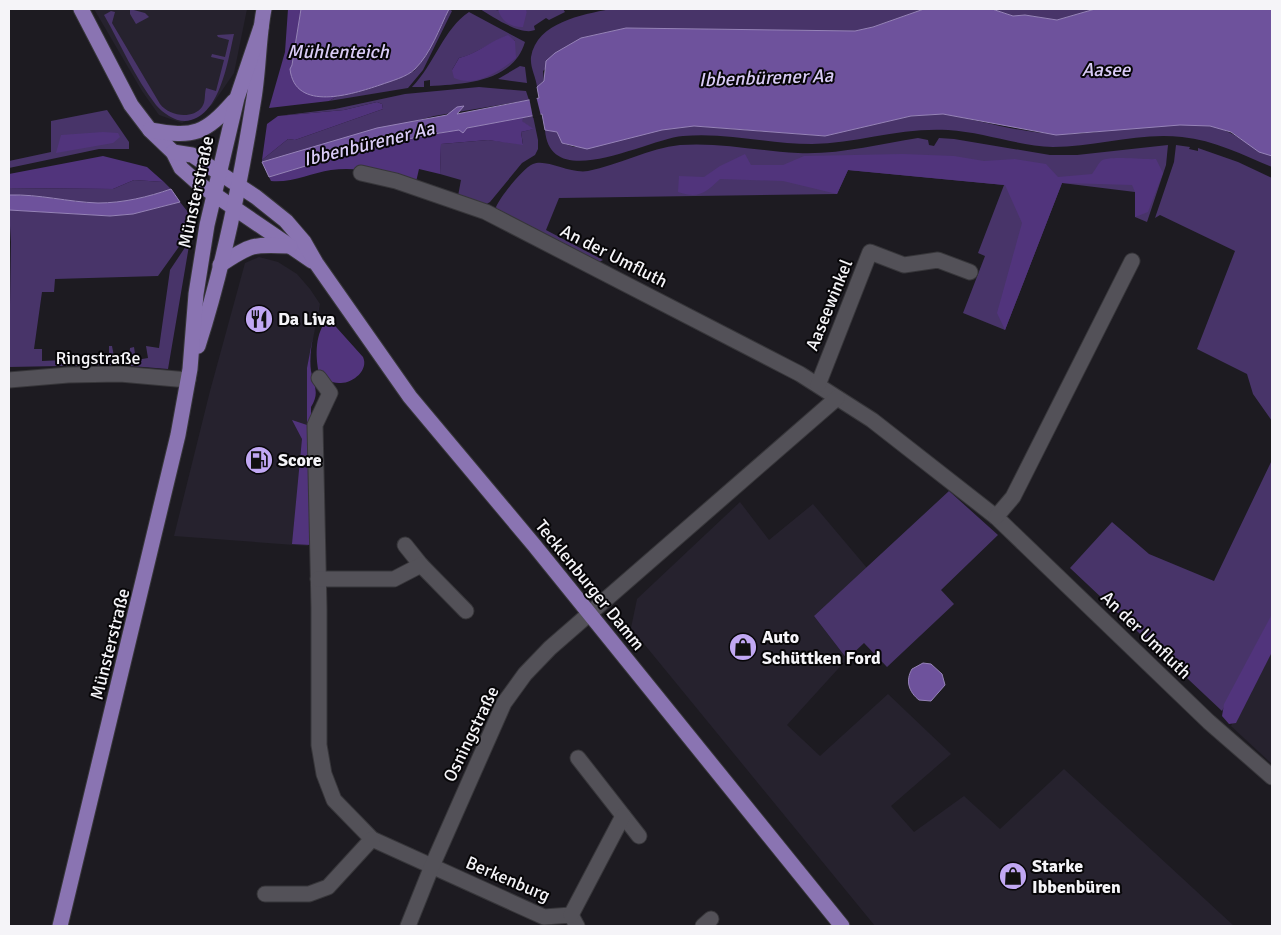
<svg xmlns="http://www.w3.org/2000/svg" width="1281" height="935" font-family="Signika,sans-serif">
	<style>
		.built { fill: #26222e }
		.green { fill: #483469; fill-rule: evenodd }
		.forest { fill: #51347c }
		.water { fill: #6e529c; stroke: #9683b8 }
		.pier { fill: #1d1b21 }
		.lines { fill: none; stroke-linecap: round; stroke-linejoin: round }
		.minor-casing { stroke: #37363a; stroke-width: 17 }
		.major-casing { stroke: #37363a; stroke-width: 17 }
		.minor { stroke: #535158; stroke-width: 15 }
		.major { stroke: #8a74b2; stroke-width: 15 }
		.labels { text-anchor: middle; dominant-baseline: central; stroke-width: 4; stroke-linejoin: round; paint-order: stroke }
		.street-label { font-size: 18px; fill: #f5f4f8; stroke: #070608 }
		.poi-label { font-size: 18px; font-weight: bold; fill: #f5f4f8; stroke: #070608; text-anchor: start }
		.water-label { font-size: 19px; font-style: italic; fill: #daccf7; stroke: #070608 }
	</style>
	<rect width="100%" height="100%" fill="#1d1b21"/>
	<g class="built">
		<polygon points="94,9 247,9 234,73 212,105 182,123 159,115 142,91"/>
		<polygon points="259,257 278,262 297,274 310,289 320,304 308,364 306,516 308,546 174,536 210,391 245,263"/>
		<polygon points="740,502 769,540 813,504 867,568 814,616 847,659 787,725 820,756 888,694 951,754 891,806 914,832 964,796 1000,829 1064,769 1234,926 875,926 631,628 637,599"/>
		<polygon points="1272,644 1272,764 1231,726"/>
	</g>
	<g class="green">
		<polygon points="130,9 145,13 149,17 136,24 130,14"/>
		<polygon points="449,9 452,11 423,70 408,88 329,101 339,95 357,92 414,71 428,52"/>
		<path d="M 480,9 L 527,12 L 525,9 L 563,9 L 565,12 L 549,20 L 546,18 L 534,26 L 535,30 C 521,36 493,17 480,9 Z"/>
		<path d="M 610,9 L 924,9 L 873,27 L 855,31 L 626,28 L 581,38 L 543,71 L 544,81 L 537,87 C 536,77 530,68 531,57 C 537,22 582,15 610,9 Z"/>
		<polygon points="992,9 1095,9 1057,20 1025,15 1013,16"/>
		<path d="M 111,11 L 115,12 L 112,23 L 160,104 C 169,116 192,120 202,107 C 206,101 204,96 206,88 L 216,91 L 224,60 L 211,57 L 212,54 L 225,57 L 229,40 L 218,37 L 217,35 L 234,34 C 228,60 220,119 185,121 C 174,121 163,113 156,105 C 135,78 121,45 104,15 Z"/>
		<path d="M 469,12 L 525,42 C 513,82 465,84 430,86 L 430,80 L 424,81 L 424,87 L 412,87 C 434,65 444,28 469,12 ZM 507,36 L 515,41 L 452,70 L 459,58 C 477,54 490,42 507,36 Z"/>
		<polygon points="520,66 525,67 527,83 498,79"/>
		<polygon points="479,87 526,91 529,100 434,116 262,162 262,160 288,139 295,140 383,109 382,104 377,102 344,110 278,116 335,109 405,94"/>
		<polygon points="107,110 129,142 129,149 99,149 9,168 9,161 51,152 51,121"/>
		<path d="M 943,114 C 979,120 1021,133 1056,134 C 1103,136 1166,117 1211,126 C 1235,131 1250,148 1272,156 L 1272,167 C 1243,155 1214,140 1182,137 C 1139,132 1096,147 1053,147 C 1018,146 983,132 948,130 C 902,127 858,143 812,144 C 769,144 726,132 683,136 C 647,139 550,194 545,130 L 557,132 L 562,143 L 574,147 L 662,130 L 694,126 L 824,136 L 911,116 Z"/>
		<polygon points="533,116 538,140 538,149 535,155 522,163 490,202 485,205 458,196 461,180 440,174 441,144 488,140 523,144 521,132 533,129 521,121 524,117"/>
		<path d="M 918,138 L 928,140 L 929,145 L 934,146 L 939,138 L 954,139 L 1050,155 L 1077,155 L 1168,145 L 1166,165 L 1147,222 L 1135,217 L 1135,192 L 1062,183 L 1005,330 L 963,313 L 985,256 L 978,253 L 1004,185 L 848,170 L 837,194 L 559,198 L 546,230 L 603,260 L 599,262 L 497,210 L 496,207 C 501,196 523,168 533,164 C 546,158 569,174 588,171 C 619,165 649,148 680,145 C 719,142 758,151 798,153 C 838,155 879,144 918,138 Z"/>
		<polygon points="1176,145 1190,147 1189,149 1198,151 1198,148 1238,162 1272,178 1272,421 1253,394 1247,374 1197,349 1235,251 1160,215 1155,218 1174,162"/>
		<path d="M 134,180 L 164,182 L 171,189 C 148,197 123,203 98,203 C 68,202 39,194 9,195 L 9,188 L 113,189 Z"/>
		<polygon points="180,202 191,216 193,227 158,276 55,279 54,292 42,292 34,349 42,349 42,361 109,358 109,346 112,346 115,362 112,365 9,367 11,242 9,210 110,216 133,214"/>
		<polygon points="190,240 168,369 131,366 129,359 130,348 134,347 136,360 148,358 146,346 159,348 170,270"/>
		<polygon points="1272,460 1272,615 1222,711 1070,568 1112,522 1149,554 1214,581"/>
		<polygon points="949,491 998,535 941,590 954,604 887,667 864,643 847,659 814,616"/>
	</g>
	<g class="forest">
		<polygon points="288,9 301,9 292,65 324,97 339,95 329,101 269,108 285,52"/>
		<path d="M 498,9 L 525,9 L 527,11 L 523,27 C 511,28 500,20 498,9 Z"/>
		<path d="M 508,35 L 515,41 L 516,58 C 500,71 475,88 454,78 L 452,70 L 459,58 C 477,54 490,41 508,35 Z"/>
		<polygon points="377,102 382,104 383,109 295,140 288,139 262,160 267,124 278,116 344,110"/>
		<path d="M 524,117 L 522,121 L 534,129 L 521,132 L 523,145 L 488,140 L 441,144 L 440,174 L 419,169 L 416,182 C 387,175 361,166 331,170 C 311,173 292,183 271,181 L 269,177 L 373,146 Z"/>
		<polygon points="103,132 118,133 120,137 113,143 56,153 61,135"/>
		<path d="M 745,154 L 751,165 L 783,165 L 804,156 L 903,154 L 954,156 L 984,161 L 1015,159 L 1046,164 L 1058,177 L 1092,174 C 1095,170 1098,164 1101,161 C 1108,155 1144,160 1156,159 L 1163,173 L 1148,212 L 1135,217 L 1135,192 L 1132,185 L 1062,183 L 1005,330 L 997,313 L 1022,223 L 1005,185 L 848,170 L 837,194 L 783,181 L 720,179 C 705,193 699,199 678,192 L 679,176 L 704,177 L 720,166 Z"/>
		<polygon points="103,156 147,167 164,182 134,180 113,189 9,188 9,174"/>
		<path d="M 319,305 C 316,325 308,351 311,371 C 314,386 320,393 311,407 L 311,545 L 292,544 L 302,439 L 292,420 L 307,425 L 307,368 Z"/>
		<path d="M 328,318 L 363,357 C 369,370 353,383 341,383 C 332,384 325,378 319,374 C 315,355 315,333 328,318 Z"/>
		<polygon points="1272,614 1272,652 1236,723 1229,724 1222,716 1224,704"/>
	</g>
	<g class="water">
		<path d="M 301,9 L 449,9 C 439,29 431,53 415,69 C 407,77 391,81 380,85 C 353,94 295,113 290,69 L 292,65 Z"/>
		<path d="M 924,9 L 992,9 L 1013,16 L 1025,15 L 1057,20 L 1095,9 L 1272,9 L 1272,156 L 1259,152 L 1231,132 L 1210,126 L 1180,125 L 1056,135 L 943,114 L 911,116 L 825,136 L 694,126 L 662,130 L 587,149 L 562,143 L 557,132 L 545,130 L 542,114 L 467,128 L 463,133 L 459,130 C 394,139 332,158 269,177 L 262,162 L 377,128 L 447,115 L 457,107 L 464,106 L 457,114 L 539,98 L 537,87 L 544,81 L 546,61 L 555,53 L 581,38 L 626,28 L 855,31 L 873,27 Z"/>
		<path d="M 171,189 L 180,202 L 133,214 L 110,216 L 9,210 L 9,195 C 39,194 68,202 98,203 C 123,203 148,197 171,189 Z"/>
		<path d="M 923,663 L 931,664 L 942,674 L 945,685 L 931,701 L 919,700 C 909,692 905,681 912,669 Z"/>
	</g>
	<polygon class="pier" points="536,96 541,116 533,118 529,97"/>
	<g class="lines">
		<defs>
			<g id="minor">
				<polyline points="361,173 396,181 486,212 800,374 872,420 996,517 1209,722 1272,777"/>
				<polyline points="319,378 330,393 315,425 319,608 319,745 324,774 334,800 372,839 544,917 571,915 577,926"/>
				<polyline points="9,380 68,375 120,374 188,380"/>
				<polyline points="818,385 870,252 904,265 938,260 970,272"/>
				<polyline points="996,517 1013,497 1132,261"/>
				<polyline points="405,545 421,565"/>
				<polyline points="318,579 394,579 421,565 466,611"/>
				<polyline points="578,758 639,836"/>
				<polyline points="265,894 309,894 328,887 372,839"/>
				<polyline points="571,915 623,816"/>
				<polyline points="408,926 432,866 504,703 525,674 550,648 837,398"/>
				<polyline points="703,926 711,919"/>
			</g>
			<g id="major">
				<polyline points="81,9 131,105 150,130 173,152 181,168 199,184 312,261"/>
				<path d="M 150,130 C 194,138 205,134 234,101"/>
				<polyline points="173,152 192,155 256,197 286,221 304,242 316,263 410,397 534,545 842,926"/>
				<path d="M 220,265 C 251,244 253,244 290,246"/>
				<path d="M 198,346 C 223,268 240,185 253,104 C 259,72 258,40 264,9"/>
				<polyline points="60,926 178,435 190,369 196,294 207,225 237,98 261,27"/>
			</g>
		</defs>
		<use href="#minor" class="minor-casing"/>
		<use href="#major" class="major-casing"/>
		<use href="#minor" class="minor"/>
		<use href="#major" class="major"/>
	</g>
	<defs>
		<symbol id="restaurant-disc" viewBox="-11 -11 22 22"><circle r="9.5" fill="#c1a8f3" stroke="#070608"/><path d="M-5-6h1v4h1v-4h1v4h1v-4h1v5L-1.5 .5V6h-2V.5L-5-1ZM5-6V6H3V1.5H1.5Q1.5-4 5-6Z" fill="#111"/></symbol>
		<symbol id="fuel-disc" viewBox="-11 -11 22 22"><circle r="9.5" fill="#c1a8f3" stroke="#070608"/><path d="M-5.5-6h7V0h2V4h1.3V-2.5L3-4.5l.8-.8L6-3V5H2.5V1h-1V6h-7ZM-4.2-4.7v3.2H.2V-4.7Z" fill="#111"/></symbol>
		<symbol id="shop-disc" viewBox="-11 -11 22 22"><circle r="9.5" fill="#c1a8f3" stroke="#070608"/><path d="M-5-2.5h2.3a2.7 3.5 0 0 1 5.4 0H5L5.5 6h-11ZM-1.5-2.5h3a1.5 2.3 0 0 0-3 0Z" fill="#111"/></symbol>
	</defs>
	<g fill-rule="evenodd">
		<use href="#restaurant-disc" x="243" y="303" width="32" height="32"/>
		<use href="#fuel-disc" x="243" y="444" width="32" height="32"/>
		<use href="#shop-disc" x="727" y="631" width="32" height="32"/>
		<use href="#shop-disc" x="997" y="860" width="32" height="32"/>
	</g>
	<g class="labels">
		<g class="street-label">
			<text transform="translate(196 192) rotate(-78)">Münsterstraße</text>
			<text transform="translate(614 256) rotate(27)">An der Umfluth</text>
			<text transform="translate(829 305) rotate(-68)">Aaseewinkel</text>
			<text x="98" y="358">Ringstraße</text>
			<text transform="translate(590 585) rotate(51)">Tecklenburger Damm</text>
			<text transform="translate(1146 635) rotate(44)">An der Umfluth</text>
			<text transform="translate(110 644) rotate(-76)">Münsterstraße</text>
			<text transform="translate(471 734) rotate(-64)">Osningstraße</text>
			<text transform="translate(508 879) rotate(23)">Berkenburg</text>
		</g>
		<g class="poi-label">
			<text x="278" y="319">Da Liva</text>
			<text x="278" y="460">Score</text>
			<text x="762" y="637">Auto<tspan x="762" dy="21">Schüttken Ford</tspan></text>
			<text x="1032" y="866">Starke<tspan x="1032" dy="21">Ibbenbüren</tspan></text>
		</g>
		<g class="water-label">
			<text x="338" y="52">Mühlenteich</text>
			<text x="1106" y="70">Aasee</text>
			<text transform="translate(766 78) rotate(-2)">Ibbenbürener Aa</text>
			<text transform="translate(369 144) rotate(-14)">Ibbenbürener Aa</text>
		</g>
	</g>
	<rect width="1281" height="935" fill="none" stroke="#f5f4f8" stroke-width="20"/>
</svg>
